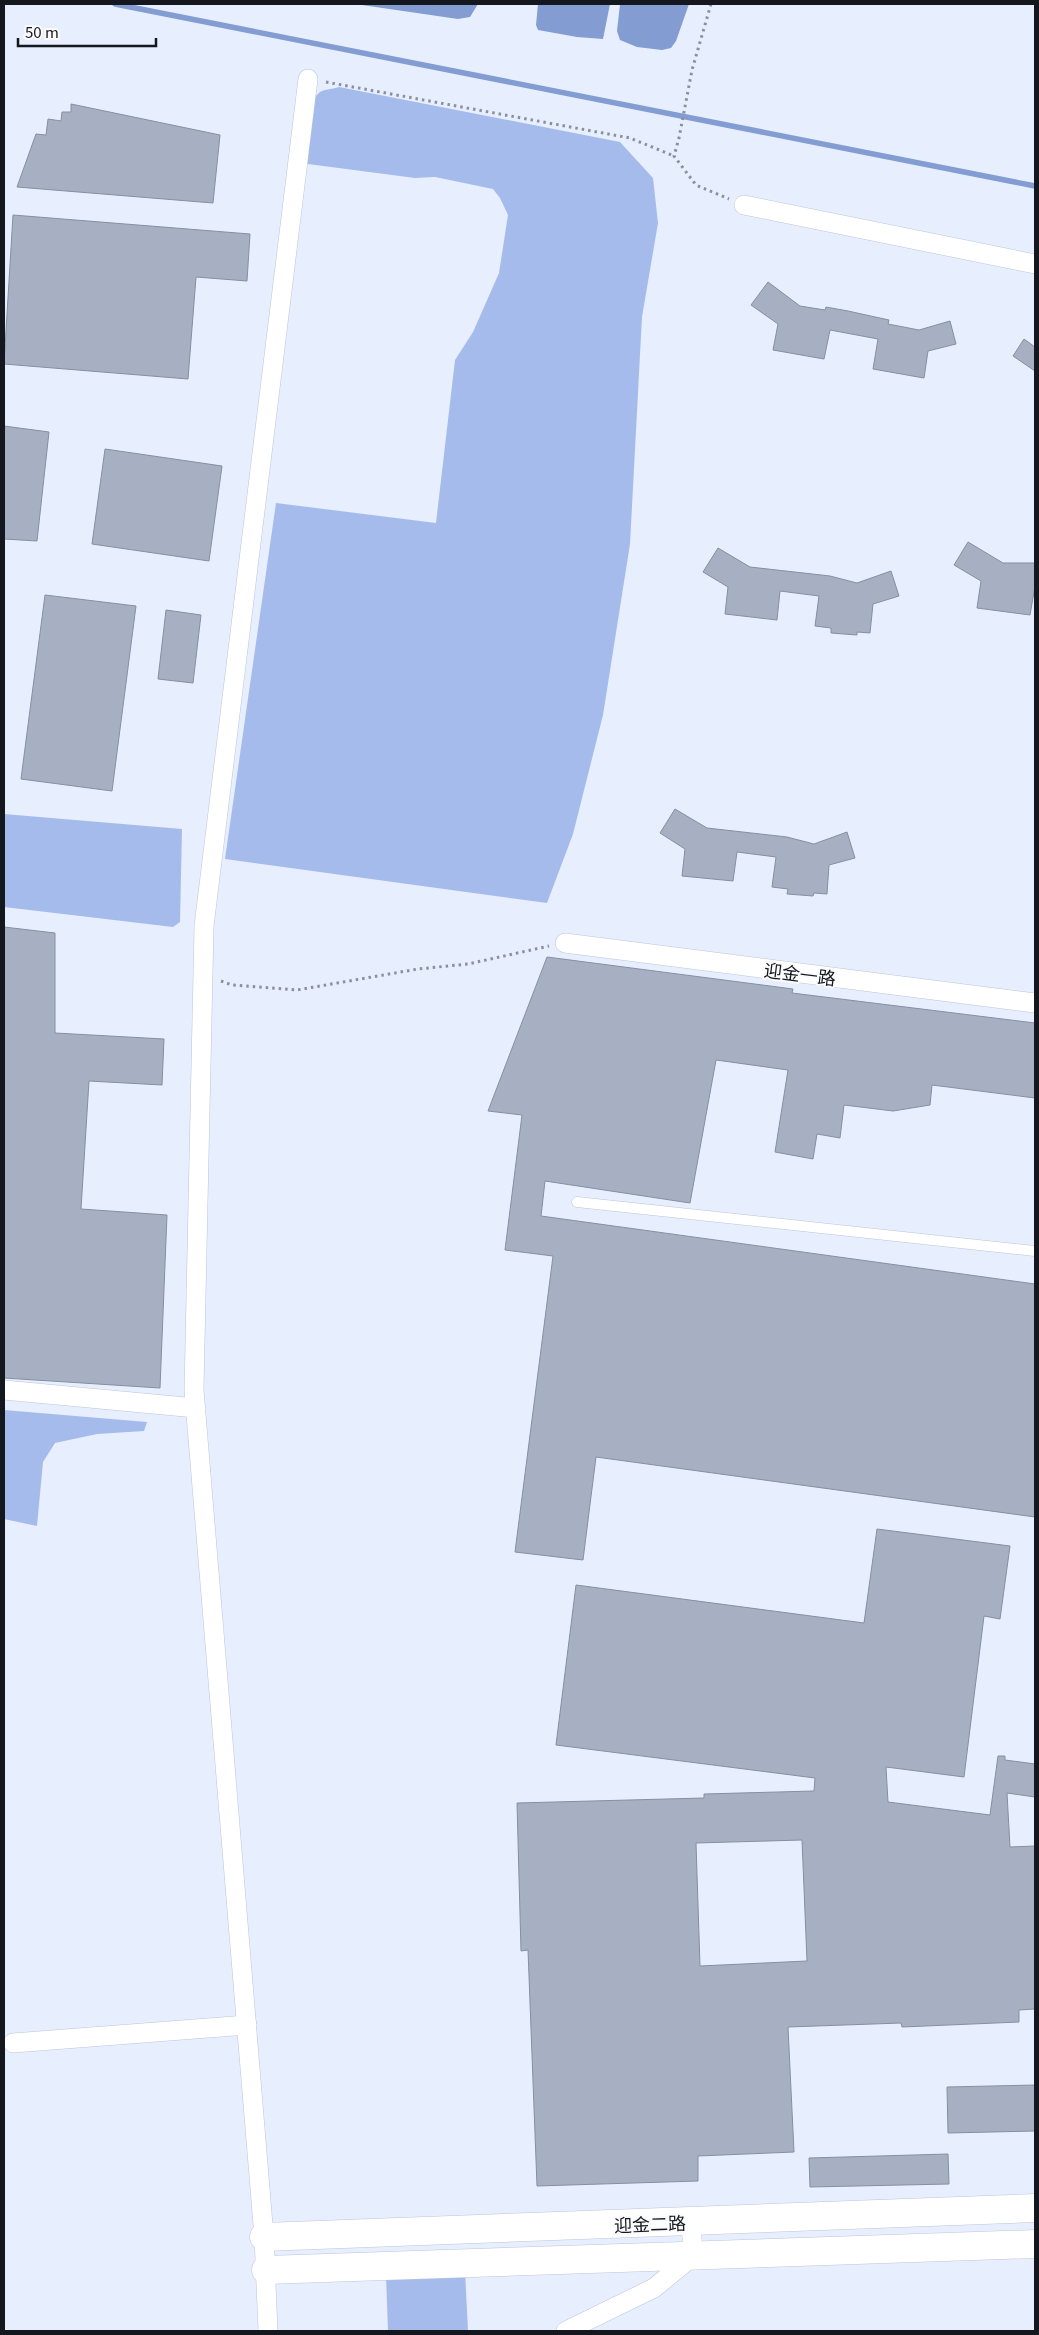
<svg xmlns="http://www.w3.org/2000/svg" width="1039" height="2335" font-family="Georgia,'Noto Sans SC',serif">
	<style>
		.green { fill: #a5bbec }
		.water { fill: #839cd1 }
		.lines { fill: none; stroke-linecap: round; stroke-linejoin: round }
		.stream { stroke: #839cd1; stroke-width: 5.5 }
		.building { fill: #a7b0c3; stroke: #868fa1; fill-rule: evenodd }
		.lane-casing { stroke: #bcc5d8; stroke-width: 11 }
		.street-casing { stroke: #bcc5d8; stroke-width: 20 }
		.secondary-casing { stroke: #bcc5d8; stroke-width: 29 }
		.path { stroke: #8b909c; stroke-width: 3; stroke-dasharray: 2.5 4; stroke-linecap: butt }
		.lane { stroke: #fff; stroke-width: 10 }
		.street { stroke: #fff; stroke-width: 19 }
		.secondary { stroke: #fff; stroke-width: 28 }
		.labels { text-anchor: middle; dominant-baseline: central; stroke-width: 4; stroke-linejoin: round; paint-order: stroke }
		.street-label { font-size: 18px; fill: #14171e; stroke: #fbfbfb }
	</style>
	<rect width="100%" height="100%" fill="#e7eefe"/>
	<g class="green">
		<path d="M 339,87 L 620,142 L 653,178 L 658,223 L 642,317 L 630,544 L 603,715 L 573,834 L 547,903 L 225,859 L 276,503 L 436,523 L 455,360 L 473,332 L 499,273 L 508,215 L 500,198 L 493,189 L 435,177 L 415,178 L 308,164 C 308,145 304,104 320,92 C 325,89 333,89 339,87 Z"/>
		<polygon points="4,814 182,829 180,922 173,927 4,907"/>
		<polygon points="4,1410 147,1422 144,1431 97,1434 55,1443 43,1462 37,1526 4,1519"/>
		<polygon points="465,2271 468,2331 388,2331 386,2275"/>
	</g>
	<g class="water">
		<polygon points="355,4 478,4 470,17 458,19"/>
		<polygon points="538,4 610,4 603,39 577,37 538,30 536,25"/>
		<polygon points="620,4 689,4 676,41 671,48 662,50 637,47 620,40 617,31"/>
	</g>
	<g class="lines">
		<polyline class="stream" points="115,4 1035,186"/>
	</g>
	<g class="building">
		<polygon points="71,104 220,135 213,203 17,187 36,134 46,135 48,119 61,121 62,112 71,112"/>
		<polygon points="13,215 250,234 247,281 196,277 188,379 4,364"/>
		<polygon points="768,282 800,306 825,310 826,307 848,311 889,320 888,324 919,330 950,321 956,344 928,351 924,378 873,369 878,339 830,330 824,359 773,350 778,324 751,305"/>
		<polygon points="1024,339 1035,347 1035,371 1013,356"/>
		<polygon points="4,426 49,432 37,541 4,539"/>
		<polygon points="105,449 222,466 209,561 92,544"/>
		<polygon points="968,542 1003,563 1035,563 1035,586 1030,615 977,608 981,581 954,565"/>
		<polygon points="718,548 750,567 830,576 857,583 891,571 899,596 873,604 870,633 857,632 857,635 831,633 831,628 815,626 819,596 780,591 777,620 725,614 728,587 703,572"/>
		<polygon points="45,595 136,606 112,791 21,779"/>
		<polygon points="166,610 201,615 193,683 158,679"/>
		<polygon points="675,809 707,828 787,837 814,844 847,832 855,858 829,865 827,894 814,893 813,896 787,894 788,889 772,887 776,857 737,852 733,881 682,876 685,849 660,833"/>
		<polygon points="4,927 55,933 55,1033 164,1039 162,1085 89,1081 81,1209 167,1215 160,1388 4,1378"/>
		<polygon points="547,957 793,989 792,993 1035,1023 1035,1098 932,1085 930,1105 893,1111 844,1105 840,1138 817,1134 813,1159 775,1152 788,1070 716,1060 690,1203 545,1181 541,1216 1035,1284 1035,1517 596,1457 583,1560 515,1552 553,1256 505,1250 522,1115 488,1111"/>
		<path d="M 877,1529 L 1010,1546 L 1000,1619 L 984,1616 L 964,1777 L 886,1767 L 888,1802 L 990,1815 L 998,1756 L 1005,1756 L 1005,1760 L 1035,1764 L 1035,1797 L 1007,1793 L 1010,1847 L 1035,1846 L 1035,2009 L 1019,2010 L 1019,2022 L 902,2027 L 901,2023 L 788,2027 L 794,2152 L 698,2156 L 698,2181 L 537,2186 L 528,1950 L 521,1951 L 517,1803 L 704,1798 L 704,1794 L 814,1791 L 815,1778 L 556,1745 L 576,1585 L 864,1623 ZM 802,1840 L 807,1961 L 700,1966 L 696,1843 Z"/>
		<polygon points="1035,2085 1035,2131 948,2133 947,2087"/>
		<polygon points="948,2154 949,2184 810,2187 809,2158"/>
	</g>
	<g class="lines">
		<defs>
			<polyline id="lane" points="577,1202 1035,1251"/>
			<g id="street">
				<polyline points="744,205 1035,264"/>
				<polyline points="565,943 1035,1003"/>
				<polyline points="4,1390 196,1408"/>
				<polyline points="13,2043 247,2025"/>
				<polyline points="268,2331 264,2237 194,1390 204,926 308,79"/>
				<polyline points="566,2331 654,2288 693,2256 691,2221"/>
			</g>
			<g id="secondary">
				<polyline points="264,2237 1035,2208"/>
				<polyline points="266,2270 1035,2244"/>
			</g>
		</defs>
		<use href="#lane" class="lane-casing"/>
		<use href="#street" class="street-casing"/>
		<use href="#secondary" class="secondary-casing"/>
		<g class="path">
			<polyline points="711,4 692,70 679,138 674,156 696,185 729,199"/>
			<polyline points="326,82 630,138 674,156"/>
			<polyline points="221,981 232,985 297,990 418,969 468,964 549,946"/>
		</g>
		<use href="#lane" class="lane"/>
		<use href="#street" class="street"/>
		<use href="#secondary" class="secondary"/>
	</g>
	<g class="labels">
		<g class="street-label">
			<text transform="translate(800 973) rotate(7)">迎金一路</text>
			<text transform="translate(650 2223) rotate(-2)">迎金二路</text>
		</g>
	</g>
	<rect width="1039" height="2335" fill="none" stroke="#14171e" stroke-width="10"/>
	<path d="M18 38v8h138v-8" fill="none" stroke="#14171e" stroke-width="2.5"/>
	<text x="25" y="38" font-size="15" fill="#14171e" stroke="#fbfbfb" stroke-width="4" paint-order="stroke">50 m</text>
</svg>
